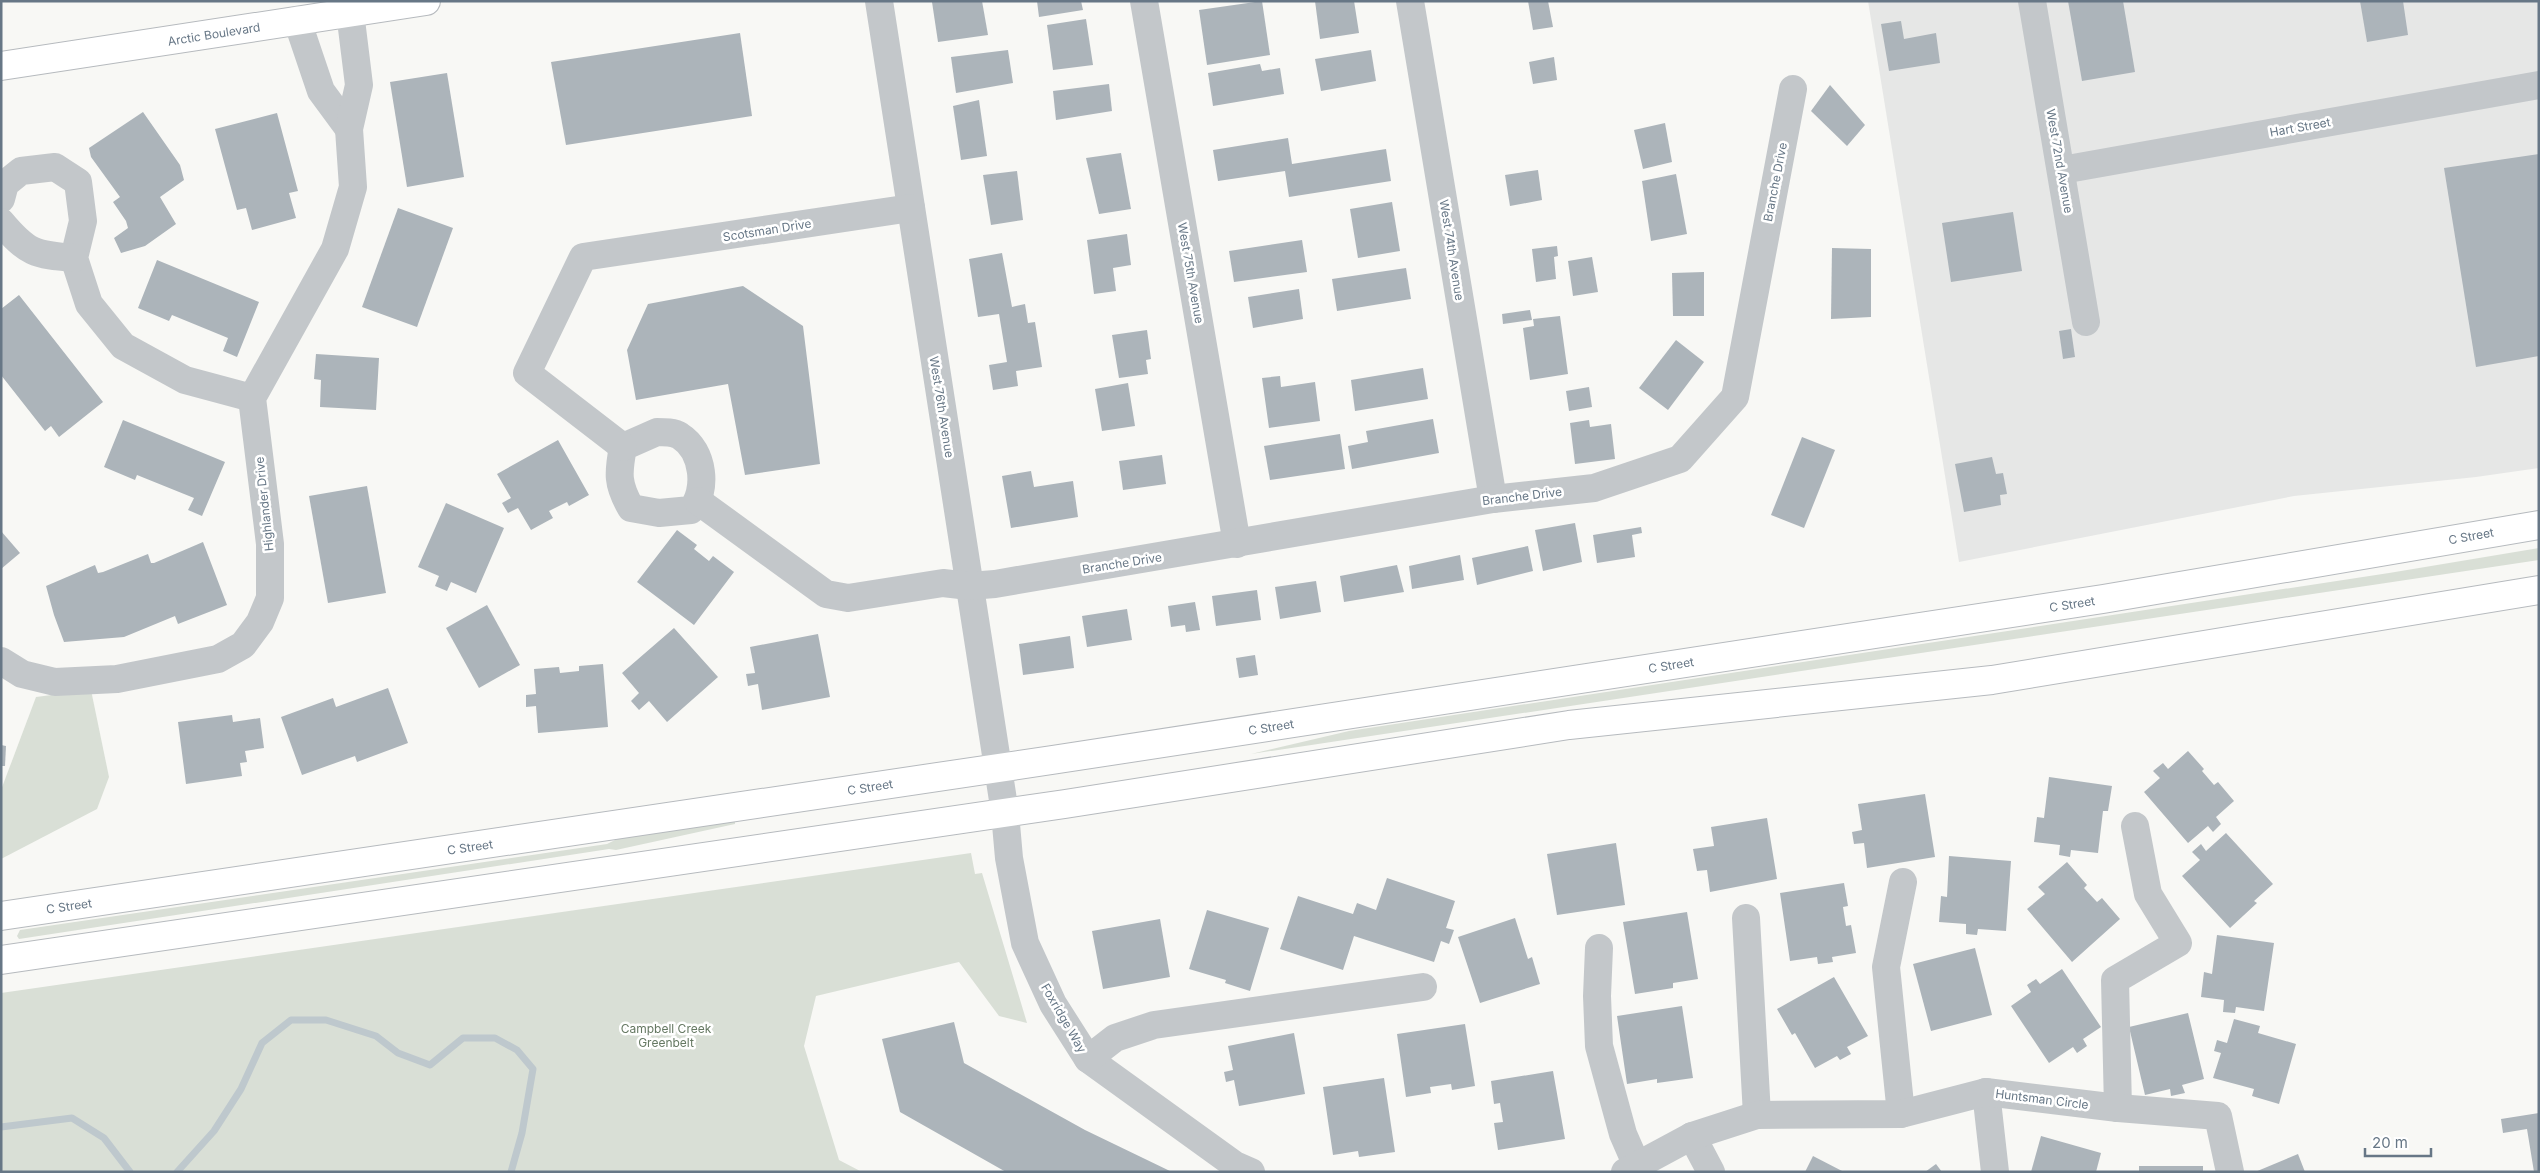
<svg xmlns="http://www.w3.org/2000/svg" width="2540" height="1173" font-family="Inter,sans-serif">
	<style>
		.built { fill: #e6e7e6 }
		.green { fill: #d9dfd6 }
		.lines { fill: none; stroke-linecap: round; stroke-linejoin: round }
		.stream { stroke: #bec8cd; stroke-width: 7 }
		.building { fill: #acb4ba }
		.major-casing { stroke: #b6babe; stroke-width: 30 }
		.minor { stroke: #c3c7ca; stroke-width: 28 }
		.major { stroke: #fff; stroke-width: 28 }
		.labels { text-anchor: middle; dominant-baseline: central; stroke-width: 5; stroke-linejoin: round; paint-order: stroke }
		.street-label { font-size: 12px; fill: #677786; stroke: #fff }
		.park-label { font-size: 12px; fill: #657862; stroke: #fff }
	</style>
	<rect width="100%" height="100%" fill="#f8f8f5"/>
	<polygon class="built" points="1868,1 2539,1 2539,468 2476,477 2294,496 1959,562"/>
	<g class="green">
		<polygon points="2539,548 2539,560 1251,754 1349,731 2389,573"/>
		<polygon points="91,690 109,777 97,809 1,859 1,790 36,697"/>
		<polygon points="735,821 735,824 616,850 609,849 19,939 17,936 20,930 607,844 617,839"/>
		<polygon points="971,853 975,874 982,873 1027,1023 999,1016 959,962 816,996 804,1046 839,1160 862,1172 1,1172 1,993"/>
	</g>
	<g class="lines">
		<g class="stream">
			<polyline points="1,1127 72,1118 104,1138 130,1172"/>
			<polyline points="177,1172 214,1131 241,1089 262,1043 291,1020 326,1020 376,1036 398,1053 430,1065 463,1038 495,1038 517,1050 533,1069 522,1133 511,1172"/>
		</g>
	</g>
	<g class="building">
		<polygon points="982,1 988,35 938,42 932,2"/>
		<polygon points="1037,1 1081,1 1083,10 1039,17"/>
		<polygon points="1262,1 1270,55 1207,65 1199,10"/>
		<polygon points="1315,1 1354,1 1359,33 1320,39"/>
		<polygon points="1528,1 1548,1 1553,27 1533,30"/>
		<polygon points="2068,1 2123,1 2135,72 2082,81"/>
		<polygon points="2360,1 2403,1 2408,35 2367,42"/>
		<polygon points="1086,19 1093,65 1053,70 1047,25"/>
		<polygon points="1901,21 1904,39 1936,33 1940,63 1889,71 1881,24"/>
		<polygon points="740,33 752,116 566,145 551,62"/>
		<polygon points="1008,50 1013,83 956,93 951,57"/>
		<polygon points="1371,50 1376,81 1321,91 1315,59"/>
		<polygon points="1554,57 1557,80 1533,84 1529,62"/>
		<polygon points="1260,64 1262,71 1280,68 1284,94 1213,106 1208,73"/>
		<polygon points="447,73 464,177 407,187 390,82"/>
		<polygon points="1109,84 1112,111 1056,120 1053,91"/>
		<polygon points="1830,85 1865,125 1847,146 1811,111"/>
		<polygon points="979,100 987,156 961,160 953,106"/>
		<polygon points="143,112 180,165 184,180 160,197 176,224 145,246 121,253 114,238 128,228 126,221 113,202 120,197 91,157 89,148"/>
		<polygon points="277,113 298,191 289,193 296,218 252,230 246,208 237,210 215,129"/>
		<polygon points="1665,123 1672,162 1643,169 1634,130"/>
		<polygon points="1288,138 1292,164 1386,149 1391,181 1289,197 1285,171 1218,181 1213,150"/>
		<polygon points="1121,153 1131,209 1099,214 1086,158"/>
		<polygon points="2539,154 2539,356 2476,367 2444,168"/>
		<polygon points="1538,170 1542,200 1510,206 1505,175"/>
		<polygon points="1017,171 1023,220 991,225 983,175"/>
		<polygon points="1676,174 1687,234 1651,241 1642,181"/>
		<polygon points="1392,202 1400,251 1358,258 1350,209"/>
		<polygon points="398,208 453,228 417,327 362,307"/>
		<polygon points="2013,212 2022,271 1951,282 1942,223"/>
		<polygon points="1127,234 1131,265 1113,268 1116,291 1094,294 1087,240"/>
		<polygon points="1302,240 1307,272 1234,282 1229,251"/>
		<polygon points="1557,246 1558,256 1554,257 1556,279 1536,282 1532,249"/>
		<polygon points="1832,248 1871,249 1871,317 1831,319"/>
		<polygon points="1002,253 1012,307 1025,304 1028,323 1035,322 1042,367 1016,371 1018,386 993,390 989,365 1007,362 999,314 978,317 969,259"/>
		<polygon points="1592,257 1598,292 1573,296 1568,261"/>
		<polygon points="157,260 259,302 237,357 223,351 228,338 172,315 169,321 138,308"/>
		<polygon points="1406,268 1411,299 1337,311 1332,279"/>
		<polygon points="1704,272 1704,316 1673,316 1672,273"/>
		<polygon points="743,286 803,326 820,464 745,475 728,384 636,400 627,350 648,304"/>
		<polygon points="1299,289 1303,319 1253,328 1248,297"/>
		<polygon points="19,295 103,402 59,437 51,426 45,431 1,375 1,309"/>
		<polygon points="1530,310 1532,320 1503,324 1502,314"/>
		<polygon points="1560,316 1568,374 1530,380 1523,328 1534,326 1533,319"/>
		<polygon points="2071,329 2075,357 2063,359 2059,331"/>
		<polygon points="1147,330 1151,359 1146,360 1148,374 1119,378 1112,335"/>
		<polygon points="1676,340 1704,362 1668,410 1639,388"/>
		<polygon points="316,354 379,358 376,410 320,407 321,380 314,379"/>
		<polygon points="1423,368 1428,399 1355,411 1351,380"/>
		<polygon points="1280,376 1281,387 1315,382 1320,421 1269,428 1262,378"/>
		<polygon points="1128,383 1135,426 1102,431 1095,389"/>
		<polygon points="1589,387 1592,407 1569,411 1566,391"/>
		<polygon points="1433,419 1439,453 1352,469 1348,446 1368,442 1366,431"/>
		<polygon points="123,420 225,462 202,516 188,510 194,498 137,475 135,480 104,467"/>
		<polygon points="1589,420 1590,427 1611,424 1615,459 1575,464 1570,423"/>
		<polygon points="1340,434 1345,469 1270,480 1264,446"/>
		<polygon points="1802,437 1835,450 1804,528 1771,515"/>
		<polygon points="558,440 589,495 569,506 567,502 549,511 553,518 531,530 518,508 508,513 502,503 511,498 497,474"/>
		<polygon points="1162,455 1166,484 1123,490 1119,461"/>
		<polygon points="1992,457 1996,474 2003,473 2007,494 2000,495 2001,505 1964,512 1955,464"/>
		<polygon points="1031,471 1034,487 1073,481 1078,517 1011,528 1002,476"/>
		<polygon points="367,486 386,593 328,603 309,496"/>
		<polygon points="446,503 504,528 476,593 451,582 447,591 435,586 439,576 418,567"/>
		<polygon points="1575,523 1582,562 1543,571 1535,530"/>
		<polygon points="1641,527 1642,533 1632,535 1635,557 1597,563 1593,535"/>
		<polygon points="677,530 697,545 694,549 709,561 713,556 734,572 694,625 637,582"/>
		<polygon points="1,531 20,553 1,569"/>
		<polygon points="203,542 227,605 178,624 175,616 124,637 64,642 54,615 46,586 95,565 98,573 103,572 148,554 151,563 154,563"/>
		<polygon points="1528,546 1533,571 1477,585 1472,558"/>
		<polygon points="1460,555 1464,580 1412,589 1409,566"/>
		<polygon points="1397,565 1404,592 1344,602 1340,576"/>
		<polygon points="1316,581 1321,612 1280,619 1275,587"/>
		<polygon points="1257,590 1261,620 1216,626 1212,596"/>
		<polygon points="1195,602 1200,630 1186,632 1185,625 1171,627 1168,606"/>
		<polygon points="487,605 520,665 479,688 446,628"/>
		<polygon points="1127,609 1132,640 1087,647 1082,616"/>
		<polygon points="674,628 718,677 667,722 649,701 639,710 631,701 639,693 622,673"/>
		<polygon points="818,634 830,697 762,710 758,684 748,686 746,674 755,673 750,647"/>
		<polygon points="1070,636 1074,668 1023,675 1019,644"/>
		<polygon points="1255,655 1258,675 1239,678 1236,658"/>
		<polygon points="603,664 608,727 538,733 536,706 526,707 526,695 536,694 534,669 559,667 560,673 579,671 579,666"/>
		<polygon points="388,688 408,743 357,762 355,756 302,775 281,717 333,698 336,707"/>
		<polygon points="232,715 233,722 260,718 264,748 245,751 247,762 240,763 242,776 186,784 178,722"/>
		<polygon points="1,745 6,746 5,766 1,766"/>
		<polygon points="2188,751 2204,769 2202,771 2214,785 2218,782 2234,801 2216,817 2221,824 2213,832 2208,826 2188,843 2144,792 2160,778 2153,771 2163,763 2168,769"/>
		<polygon points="2049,777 2112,786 2108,811 2103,811 2098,853 2071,850 2070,857 2059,855 2060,845 2034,842 2037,817 2044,818"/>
		<polygon points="1925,794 1935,857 1867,868 1864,843 1854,844 1852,832 1862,830 1858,804"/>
		<polygon points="1767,818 1777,879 1710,892 1707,870 1697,871 1693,849 1714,846 1711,827"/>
		<polygon points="2226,833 2273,884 2254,901 2257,903 2230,928 2182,876 2200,860 2192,852 2201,844 2206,851"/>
		<polygon points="1616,843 1625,905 1557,915 1547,854"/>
		<polygon points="1949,856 2011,861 2006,931 1978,929 1977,935 1966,934 1966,924 1939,922 1941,896 1947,897"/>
		<polygon points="2067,862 2087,885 2084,888 2097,902 2102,898 2120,919 2072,962 2027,909 2045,894 2038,887"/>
		<polygon points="1387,878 1455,901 1446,928 1454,930 1449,944 1441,941 1434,962 1354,936 1343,970 1280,949 1298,896 1353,914 1357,903 1376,910"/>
		<polygon points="1844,883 1848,906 1843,907 1846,926 1851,925 1856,953 1832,957 1833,962 1818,964 1817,957 1790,961 1780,893"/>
		<polygon points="1207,910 1269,928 1250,991 1225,983 1226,980 1189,969"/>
		<polygon points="1687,912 1698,979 1673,983 1673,988 1635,994 1623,922"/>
		<polygon points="1515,918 1528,959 1532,957 1540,984 1480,1003 1458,937"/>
		<polygon points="1160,919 1170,977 1103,989 1092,931"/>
		<polygon points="2217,935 2274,943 2264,1011 2236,1007 2235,1013 2223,1012 2224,1000 2201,997 2204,972 2212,974"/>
		<polygon points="1975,948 1992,1015 1931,1031 1913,964"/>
		<polygon points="2062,969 2101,1027 2083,1039 2087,1046 2077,1053 2073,1047 2049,1063 2011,1006 2031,992 2027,985 2036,979 2040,984"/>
		<polygon points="1834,977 1868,1036 1847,1047 1851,1054 1840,1060 1837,1056 1815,1068 1795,1033 1792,1035 1777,1009"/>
		<polygon points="1682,1006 1693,1078 1657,1083 1657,1079 1627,1084 1617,1016"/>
		<polygon points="2188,1013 2204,1079 2182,1085 2185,1093 2171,1096 2170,1089 2145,1095 2129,1027"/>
		<polygon points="2234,1019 2260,1026 2258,1033 2296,1044 2279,1104 2252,1096 2254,1089 2213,1078 2221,1053 2214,1051 2217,1040 2227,1043"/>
		<polygon points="954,1022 964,1063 1085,1130 1172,1172 1006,1172 900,1112 882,1039"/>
		<polygon points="1465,1024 1475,1086 1452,1090 1451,1084 1430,1087 1431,1093 1406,1097 1397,1034"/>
		<polygon points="1294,1033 1305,1094 1239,1106 1234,1080 1226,1082 1224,1072 1233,1070 1228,1046"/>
		<polygon points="1553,1071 1565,1139 1498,1150 1494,1123 1503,1122 1500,1103 1494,1104 1491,1081"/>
		<polygon points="1384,1078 1395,1152 1359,1157 1358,1151 1333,1155 1323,1087"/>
		<polygon points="2539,1113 2539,1172 2534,1172 2527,1129 2503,1133 2501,1119"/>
		<polygon points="2041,1136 2101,1153 2096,1172 2031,1172"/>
		<polygon points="2298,1154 2305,1172 2255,1172"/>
		<polygon points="1813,1156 1844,1172 1805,1172"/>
		<polygon points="1936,1164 1942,1172 1925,1172"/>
		<rect x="2139" y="1166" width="64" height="6"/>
	</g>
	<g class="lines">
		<defs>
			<g id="major">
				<polyline points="1,66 426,1"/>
				<polyline points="1,916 1052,760 2103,599 2539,525"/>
				<polyline points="1,960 1065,804 1569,725 1992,680 2539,590"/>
			</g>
		</defs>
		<use href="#major" class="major-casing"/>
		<g class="minor">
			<polyline points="879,1 1005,813 1009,858 1025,943 1053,1004 1088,1059 1235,1165 1251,1172"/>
			<polyline points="1144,1 1237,544"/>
			<polyline points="1410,1 1493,499"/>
			<polyline points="2032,1 2086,322"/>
			<polyline points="297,20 321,91 349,129"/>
			<polyline points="2062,170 2539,85"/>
			<polyline points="1,199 5,184 21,171 55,167 78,182 83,221 74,258 89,304 123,346 185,380 252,398"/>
			<path d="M 1,222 C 27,253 35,255 74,258"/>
			<path d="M 657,432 C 664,432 674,432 680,436 C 704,451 708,491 691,510 L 659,513 L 631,508 C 617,484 618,473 623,447 Z"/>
			<polyline points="623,447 527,373 583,257 911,208"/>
			<polyline points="698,501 826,594 848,598 943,583 969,586 995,584 1493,499 1594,488 1680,459 1735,397 1793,89"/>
			<polyline points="1,661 22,674 55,682 117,679 218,659 243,645 260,622 270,598 270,544 252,398 335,249 353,187 349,129 359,85 350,12"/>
			<polyline points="1746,918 1757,1115"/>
			<polyline points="1599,948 1597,996 1599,1046 1623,1134 1637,1166"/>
			<polyline points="1088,1059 1115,1038 1154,1025 1423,987"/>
			<polyline points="1986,1092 1995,1172"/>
			<polyline points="2118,1108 2115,980 2178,943 2148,894 2135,826"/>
			<polyline points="1901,1114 1886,967 1903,882"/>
			<polyline points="1692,1136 1711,1172"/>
			<polyline points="1625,1172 1692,1136 1757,1115 1901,1114 1986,1092 2118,1108 2218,1116 2230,1172"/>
		</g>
		<use href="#major" class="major"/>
	</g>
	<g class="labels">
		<g class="street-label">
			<text transform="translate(214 34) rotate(-9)">Arctic Boulevard</text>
			<text transform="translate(2300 127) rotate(-10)">Hart Street</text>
			<text transform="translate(2060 161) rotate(80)">West 72nd Avenue</text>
			<text transform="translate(1775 182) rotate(-79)">Branche Drive</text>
			<text transform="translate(767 230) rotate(-9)">Scotsman Drive</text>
			<text transform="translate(1452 250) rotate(81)">West 74th Avenue</text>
			<text transform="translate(1191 273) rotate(80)">West 75th Avenue</text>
			<text transform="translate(942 407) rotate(81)">West 76th Avenue</text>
			<text transform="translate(1522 496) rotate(-7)">Branche Drive</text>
			<text transform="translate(264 504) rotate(-96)">Highlander Drive</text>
			<text transform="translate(2471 536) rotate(-10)">C Street</text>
			<text transform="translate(1122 563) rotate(-9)">Branche Drive</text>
			<text transform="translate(2072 604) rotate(-9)">C Street</text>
			<text transform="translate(1671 665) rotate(-9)">C Street</text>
			<text transform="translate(1271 727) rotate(-9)">C Street</text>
			<text transform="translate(870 787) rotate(-9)">C Street</text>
			<text transform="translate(470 847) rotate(-8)">C Street</text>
			<text transform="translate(69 906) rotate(-8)">C Street</text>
			<text transform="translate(1064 1018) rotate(60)">Foxridge Way</text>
			<text transform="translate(2042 1099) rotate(7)">Huntsman Circle</text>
		</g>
		<g class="park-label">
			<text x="666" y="1028">Campbell Creek<tspan x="666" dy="14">Greenbelt</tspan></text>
		</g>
	</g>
	<rect width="2540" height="1173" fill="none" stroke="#677786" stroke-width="5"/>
	<path d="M2365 1148v8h66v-8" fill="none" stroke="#677786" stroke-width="2.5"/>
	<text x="2372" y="1148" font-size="15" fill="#677786" stroke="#ffffff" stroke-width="4" paint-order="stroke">20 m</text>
</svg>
